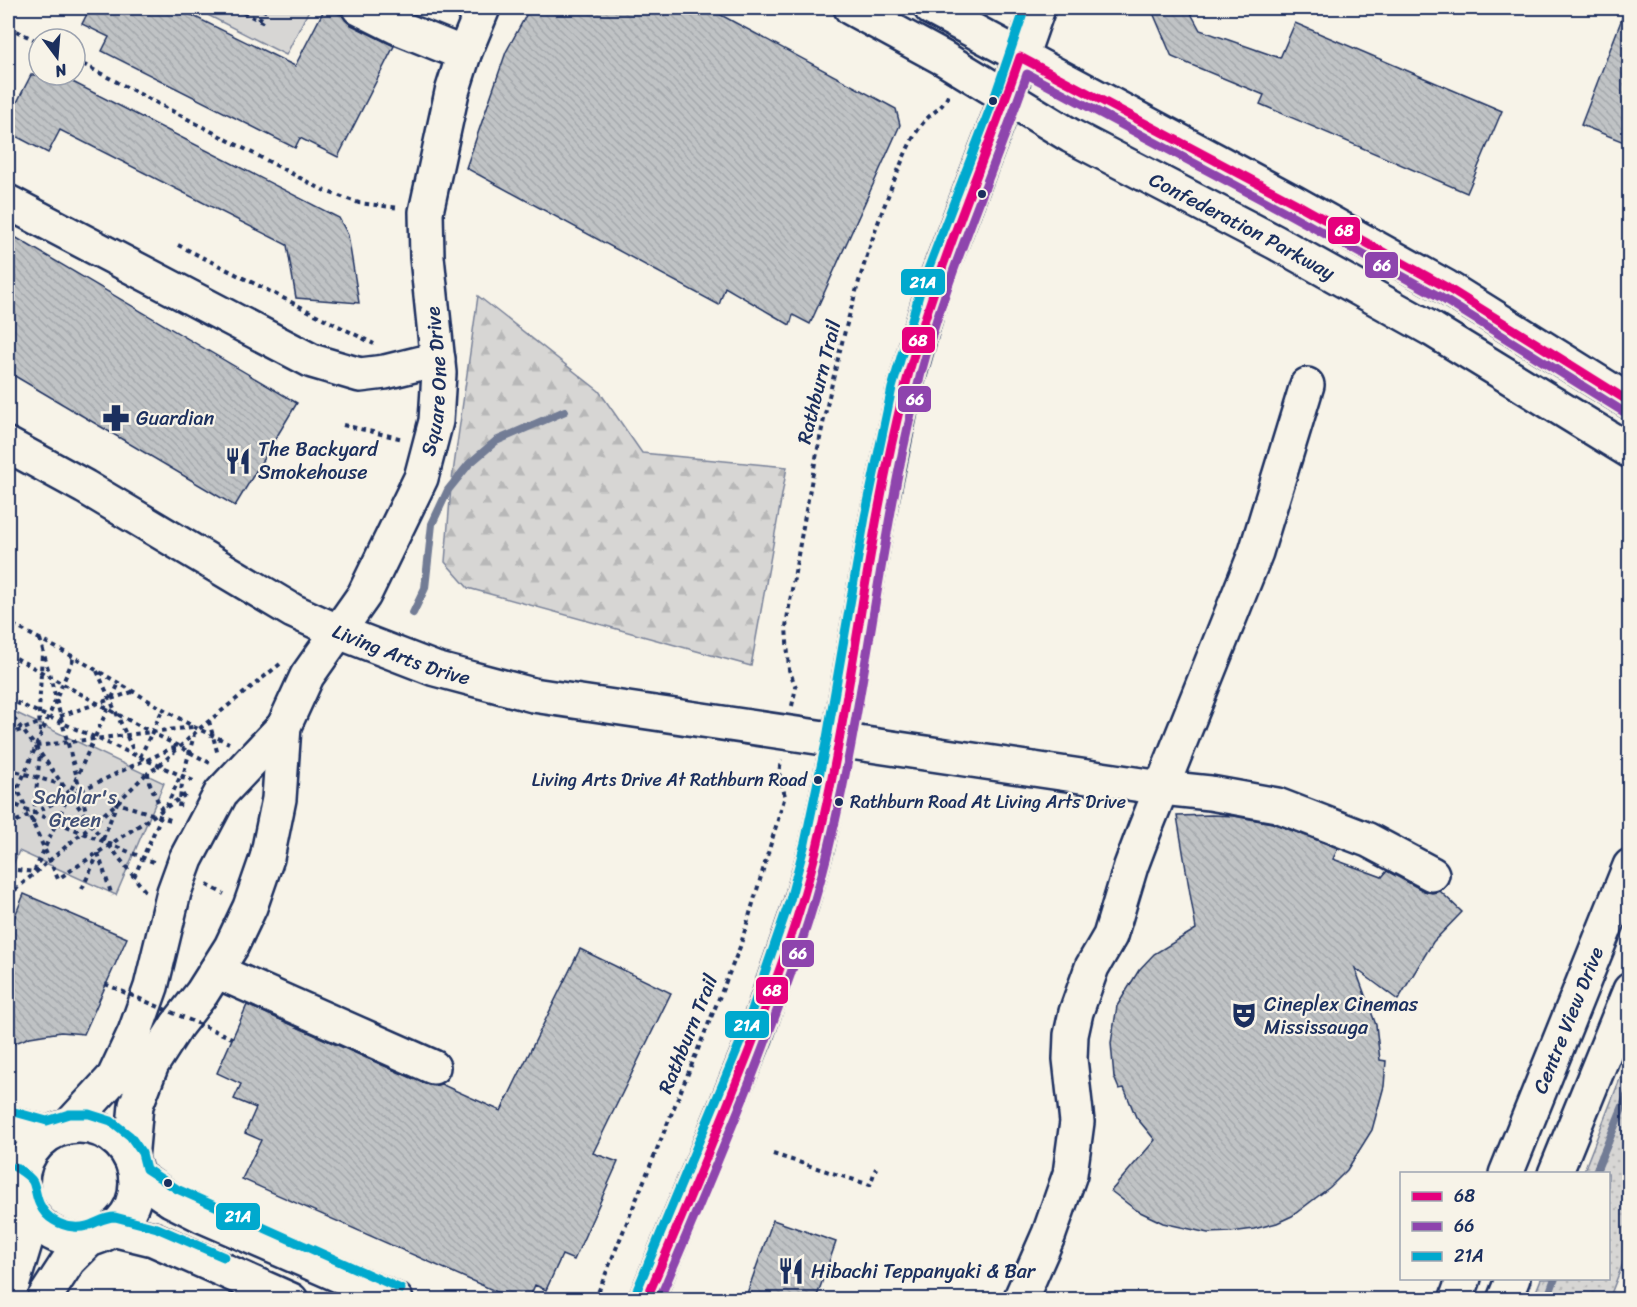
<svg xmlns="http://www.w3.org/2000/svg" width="1637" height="1307" font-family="Sriracha,sans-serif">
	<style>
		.grass { fill: url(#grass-dots); stroke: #798299; stroke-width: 1.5 }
		.forest { fill: url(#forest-firs); stroke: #798299; stroke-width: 1.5 }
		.green { fill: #d7d6d4; stroke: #798299; stroke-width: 1.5 }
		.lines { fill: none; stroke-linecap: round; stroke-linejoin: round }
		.stream { stroke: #727c95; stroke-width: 8 }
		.building { fill: url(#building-back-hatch); stroke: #1b2f5e; stroke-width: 1.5 }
		.minor-casing { stroke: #1b2f5e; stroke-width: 38 }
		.path { stroke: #1b2f5e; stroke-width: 4; stroke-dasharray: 4.5 4.5; stroke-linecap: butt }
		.minor { stroke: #f7f3e8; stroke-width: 33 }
		.path-bridge { stroke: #1b2f5e; stroke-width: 4; stroke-dasharray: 4.5 4.5; stroke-linecap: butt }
		.bus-1-casing { stroke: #f7f3e8; stroke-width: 14 }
		.bus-2-casing { stroke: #f7f3e8; stroke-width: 14 }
		.bus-3-casing { stroke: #f7f3e8; stroke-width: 14 }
		.bus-1 { stroke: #e5007d; stroke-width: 9 }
		.bus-2 { stroke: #8e44ad; stroke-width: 9 }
		.bus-3 { stroke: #00a9ce; stroke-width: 9 }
		.bus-dot { fill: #1b2f5e; stroke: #f7f3e8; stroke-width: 2 }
		.labels { text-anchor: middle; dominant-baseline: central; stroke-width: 4.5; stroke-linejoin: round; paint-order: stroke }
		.bus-label { font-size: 18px; fill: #1b2f5e; stroke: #f7f3e8; text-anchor: end }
		.street-label { font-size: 20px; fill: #1b2f5e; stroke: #f7f3e8 }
		.poi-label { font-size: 20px; fill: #1b2f5e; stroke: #f7f3e8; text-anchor: start }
		.park-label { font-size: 20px; fill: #415076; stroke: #f7f3e8 }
		.line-badge { stroke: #f7f3e8; stroke-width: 2 }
		.badge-label { font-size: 16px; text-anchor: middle; font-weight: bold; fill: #fff }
	</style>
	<defs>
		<pattern id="grass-dots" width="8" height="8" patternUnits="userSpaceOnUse" patternTransform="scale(1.5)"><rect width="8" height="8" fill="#d7d6d4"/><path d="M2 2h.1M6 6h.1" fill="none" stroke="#b8b8b8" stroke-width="1.8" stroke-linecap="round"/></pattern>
		<pattern id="forest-firs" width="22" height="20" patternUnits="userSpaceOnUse" patternTransform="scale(1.5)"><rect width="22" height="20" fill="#d7d6d4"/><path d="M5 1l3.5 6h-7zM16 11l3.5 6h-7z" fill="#b8b8b8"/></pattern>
		<pattern id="building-back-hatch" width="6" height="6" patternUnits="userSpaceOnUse" patternTransform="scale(1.5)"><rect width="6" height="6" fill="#c0c3c5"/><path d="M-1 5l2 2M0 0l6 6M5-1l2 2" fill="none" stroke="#a4a8ac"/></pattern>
	</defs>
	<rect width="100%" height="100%" fill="#f7f3e8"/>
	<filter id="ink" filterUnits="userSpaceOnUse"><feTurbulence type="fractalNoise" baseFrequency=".0167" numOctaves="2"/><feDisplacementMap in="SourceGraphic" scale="12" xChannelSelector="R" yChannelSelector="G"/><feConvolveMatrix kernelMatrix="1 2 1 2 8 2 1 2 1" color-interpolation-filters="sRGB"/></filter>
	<g filter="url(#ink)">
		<polygon class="grass" points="1629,1056 1629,1248 1609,1299 1533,1299 1541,1279 1608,1278 1608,1174 1583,1173"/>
		<polygon class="forest" points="478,296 599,391 642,453 787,467 751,666 468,588 445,562 451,487"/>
		<g class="green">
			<polygon points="194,8 310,8 286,55"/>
			<polygon points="8,709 164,783 116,895 19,851 8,876"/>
		</g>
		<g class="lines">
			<g class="stream">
				<polyline points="413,613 425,588 432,524 448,490 469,464 496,441 565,411"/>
				<polyline points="1595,1174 1630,1089"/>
				<polyline points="1547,1300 1555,1278"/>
			</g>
		</g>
		<g class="building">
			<polygon points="90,8 177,8 295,66 325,8 342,15 351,25 394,46 338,157 300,138 295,148 102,51 109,37 82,24"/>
			<polygon points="530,8 708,8 896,109 900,125 810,324 793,315 790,325 725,287 719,305 466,168 506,52"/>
			<polygon points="1151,8 1188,8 1200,30 1280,58 1295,23 1502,111 1467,193 1260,104 1264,95 1172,57"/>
			<polygon points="1626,8 1629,8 1629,144 1581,125"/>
			<polygon points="31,75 59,75 339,218 348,235 359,303 296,298 287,245 60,130 48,153 8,132 8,120"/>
			<polygon points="8,233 297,403 235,506 8,372"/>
			<polygon points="1212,815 1234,816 1272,823 1338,848 1333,859 1382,877 1387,871 1424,891 1432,893 1440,891 1462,912 1433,942 1398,1000 1355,968 1376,1025 1380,1060 1386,1061 1384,1086 1372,1130 1347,1170 1330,1187 1292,1216 1277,1223 1254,1229 1231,1232 1208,1233 1163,1223 1136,1210 1111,1191 1155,1140 1136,1117 1124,1088 1119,1089 1114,1077 1111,1043 1117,1006 1139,970 1154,954 1196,929 1177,816"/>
			<polygon points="24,894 127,938 84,1034 61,1032 30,1037 8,1046 8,933"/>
			<polygon points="580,949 671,993 593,1153 618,1162 574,1260 562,1255 546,1290 535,1285 529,1299 513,1299 242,1179 261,1140 245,1133 256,1108 234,1099 241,1084 217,1073 247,1005 425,1084 434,1086 441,1084 501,1111"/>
			<polygon points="773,1220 836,1242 816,1299 745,1299"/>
		</g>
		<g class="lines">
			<defs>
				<g id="minor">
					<polyline points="359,8 397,27 464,54"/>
					<path id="s1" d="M 851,8 L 943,58 L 1071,136 L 1275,242 L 1433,330 L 1630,451"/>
					<polyline points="931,8 1295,203 1446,287 1630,402"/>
					<polyline points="8,202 312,361 360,375 385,372 438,359"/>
					<path id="s2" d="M 8,445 L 85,487 L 293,611 L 339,632 L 435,669 L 533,695 L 1162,788 L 1210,793 L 1277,805 L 1368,840 L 1432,874"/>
					<polyline points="216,971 433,1067"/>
					<polyline points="8,1123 48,1134"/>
					<polyline points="69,1126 114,1077 135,1032 151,987 174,892 186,859 221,793 284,726"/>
					<circle cx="79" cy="1183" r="57"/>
					<path id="s3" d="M 131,1159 L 136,1105 L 152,1064 L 177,1025 L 202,993 L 231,947 L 250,907 L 267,858 L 279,799 L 284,726 L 307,676 L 364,595 L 421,478 L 436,421 L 439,373 L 427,257 L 426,212 L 452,92 L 464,54 L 483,8"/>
					<path id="s4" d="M 1506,1174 L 1630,866"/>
					<polyline points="1555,1174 1630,990"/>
					<polyline points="136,1176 171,1200 201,1215 396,1300"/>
					<polyline points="112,1229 153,1239 291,1300"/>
					<polyline points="8,1299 29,1230 29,1211"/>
					<polyline points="43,1300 69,1260 90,1239"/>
					<polyline points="646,1300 755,1037 801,904 817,846 839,740 877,519 904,391 933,289 1007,97 1038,8"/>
					<polyline points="1020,1300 1049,1234 1070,1174 1077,1122 1070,1059 1071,1035 1076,1012 1092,967 1110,936 1131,866 1145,829 1256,552 1307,385"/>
					<polyline points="1456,1300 1464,1278"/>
					<polyline points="1504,1300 1513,1278"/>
				</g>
			</defs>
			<use href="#minor" class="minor-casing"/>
			<g class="path">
				<polyline points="235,8 266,24"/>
				<polyline points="251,8 264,8"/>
				<polyline points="259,20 266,8"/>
				<polyline points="8,27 39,42"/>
				<polyline points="75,60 325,191 359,203 400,208"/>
				<polyline points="178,245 374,344"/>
				<polyline points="343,425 403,439"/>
				<polyline points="13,625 74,657 194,727 229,743"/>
				<polyline points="40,639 88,819"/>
				<polyline points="16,658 117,714 212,764"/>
				<polyline points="97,671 135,754"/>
				<polyline points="112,698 119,683"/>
				<polyline points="8,699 196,782"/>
				<path d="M 792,706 L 796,687 L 789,670 L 786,627 L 788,613 C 814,460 842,301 903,159 C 908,147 915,133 923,123 C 933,110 942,111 949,93"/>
				<polyline points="8,711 35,746 86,817"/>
				<polyline points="60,716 132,692"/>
				<polyline points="209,721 218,755"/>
				<polyline points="40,732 39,713 42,653"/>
				<polyline points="8,735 39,723"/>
				<polyline points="95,737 108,708"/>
				<polyline points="36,746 193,727"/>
				<polyline points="140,757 163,709"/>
				<polyline points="147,760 170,749 179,747"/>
				<polyline points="8,768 58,879 188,793"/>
				<polyline points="8,769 63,785"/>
				<polyline points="8,802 156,863"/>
				<polyline points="166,807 181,775"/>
				<polyline points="179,807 183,776 194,735"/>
				<polyline points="162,810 149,782 148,773 159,766 199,729 280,664"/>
				<polyline points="8,812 74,657"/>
				<polyline points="90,823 104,841"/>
				<polyline points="33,824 40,753"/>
				<polyline points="8,825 145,760"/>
				<polyline points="103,839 117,803 174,821"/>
				<polyline points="109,845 145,891"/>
				<polyline points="98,853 112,896"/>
				<polyline points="8,869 34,872 94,739"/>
				<polyline points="134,877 161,817"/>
				<polyline points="207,885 224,894"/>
				<polyline points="82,889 98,854"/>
				<polyline points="8,896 117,803 147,773"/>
				<polyline points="773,1154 870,1185 876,1168"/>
				<polyline points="595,1300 740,947 785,796 779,773 781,760"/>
			</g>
			<use href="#minor" class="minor"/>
			<polyline class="path-bridge" points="105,984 232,1038"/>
			<defs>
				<path id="bus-1" d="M 646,1300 C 682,1217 716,1135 749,1051 C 775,984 800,917 817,847 C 853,696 866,541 904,391 C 933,277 982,168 1020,57 L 1295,203 L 1446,287 L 1630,402"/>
				<path id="bus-2" d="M 659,1300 C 693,1220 727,1141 758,1061 C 781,1001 804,941 821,878 C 864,720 876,556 915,397 C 941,286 990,182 1027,74 L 1289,214 L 1440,297 L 1624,412"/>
				<g id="bus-3">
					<polyline points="11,1111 47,1121 69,1114 89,1114 111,1121 130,1136 142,1153 146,1169 177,1189 401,1289"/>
					<path d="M 15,1167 C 21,1171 30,1176 33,1182 C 36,1189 36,1198 40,1205 C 46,1218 60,1226 74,1227 C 91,1229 100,1217 115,1217 L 157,1228 L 224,1257"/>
					<polyline points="635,1295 744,1033 790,900 805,843 827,738 865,517 892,388 922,285 996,93 1025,8"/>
				</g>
			</defs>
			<use href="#bus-1" class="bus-1-casing"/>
			<use href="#bus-2" class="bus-2-casing"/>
			<use href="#bus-3" class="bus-3-casing"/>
			<use href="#bus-1" class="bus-1"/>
			<use href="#bus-2" class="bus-2"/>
			<use href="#bus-3" class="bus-3"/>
		</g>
	</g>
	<defs>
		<symbol id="pharmacy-bare" viewBox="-9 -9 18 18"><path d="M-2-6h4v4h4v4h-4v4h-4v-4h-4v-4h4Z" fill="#1b2f5e" stroke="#f7f3e8" stroke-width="2.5" paint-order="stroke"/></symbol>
		<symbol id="restaurant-bare" viewBox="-9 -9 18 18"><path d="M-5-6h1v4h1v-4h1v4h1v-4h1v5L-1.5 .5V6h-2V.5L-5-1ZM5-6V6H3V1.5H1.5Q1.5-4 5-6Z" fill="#1b2f5e" stroke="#f7f3e8" stroke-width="2.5" paint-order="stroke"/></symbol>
		<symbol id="theatre-bare" viewBox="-9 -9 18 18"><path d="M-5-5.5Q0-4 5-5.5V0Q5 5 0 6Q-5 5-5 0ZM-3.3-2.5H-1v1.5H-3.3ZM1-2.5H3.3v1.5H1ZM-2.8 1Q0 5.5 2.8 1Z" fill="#1b2f5e" stroke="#f7f3e8" stroke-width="2.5" paint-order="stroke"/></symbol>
	</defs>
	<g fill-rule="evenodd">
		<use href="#pharmacy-bare" x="97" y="399" width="38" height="38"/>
		<use href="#restaurant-bare" x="219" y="442" width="38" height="38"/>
		<use href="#theatre-bare" x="1225" y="996" width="38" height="38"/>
		<use href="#restaurant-bare" x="772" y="1252" width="38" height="38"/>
	</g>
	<g class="bus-dot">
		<circle cx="993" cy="101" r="5"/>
		<circle cx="982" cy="194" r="5"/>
		<circle cx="818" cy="780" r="5"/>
		<circle cx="839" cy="802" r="5"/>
		<circle cx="168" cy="1183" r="5"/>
	</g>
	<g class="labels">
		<g class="bus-label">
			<text x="807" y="780">Living Arts Drive At Rathburn Road</text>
			<text x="850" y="802" text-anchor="start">Rathburn Road At Living Arts Drive</text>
		</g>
		<g class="street-label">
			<text stroke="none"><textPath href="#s1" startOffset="448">Confederation Parkway</textPath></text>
			<text stroke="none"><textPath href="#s3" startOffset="852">Square One Drive</textPath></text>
			<text transform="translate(819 382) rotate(-76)">Rathburn Trail</text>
			<text stroke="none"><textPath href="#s2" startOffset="447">Living Arts Drive</textPath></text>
			<text stroke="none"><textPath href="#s4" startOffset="166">Centre View Drive</textPath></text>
			<text transform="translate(688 1034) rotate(-68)">Rathburn Trail</text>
		</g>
		<g class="poi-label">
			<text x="136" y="418">Guardian</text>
			<text x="258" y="449">The Backyard<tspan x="258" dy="23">Smokehouse</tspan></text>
			<text x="1264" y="1004">Cineplex Cinemas<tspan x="1264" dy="23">Mississauga</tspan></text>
			<text x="811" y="1271">Hibachi Teppanyaki &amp; Bar</text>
		</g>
		<g class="park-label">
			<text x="75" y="797">Scholar's<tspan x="75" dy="23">Green</tspan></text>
		</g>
	</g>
	<g class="line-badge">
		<rect x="1327" y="216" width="34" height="29" rx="6" fill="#e5007d"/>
		<rect x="1364" y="251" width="35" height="28" rx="6" fill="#8e44ad"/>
		<rect x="900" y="268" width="46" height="28" rx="6" fill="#00a9ce"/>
		<rect x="901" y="326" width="35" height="28" rx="6" fill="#e5007d"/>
		<rect x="897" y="385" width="35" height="28" rx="6" fill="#8e44ad"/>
		<rect x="781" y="939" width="34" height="29" rx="6" fill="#8e44ad"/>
		<rect x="755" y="976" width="34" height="29" rx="6" fill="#e5007d"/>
		<rect x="724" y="1010" width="46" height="29" rx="6" fill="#00a9ce"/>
		<rect x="215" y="1202" width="46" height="29" rx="6" fill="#00a9ce"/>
	</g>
	<g class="badge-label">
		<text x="1344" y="236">68</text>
		<text x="1382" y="271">66</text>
		<text x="923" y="288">21A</text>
		<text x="918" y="346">68</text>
		<text x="915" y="405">66</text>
		<text x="798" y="959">66</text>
		<text x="772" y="996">68</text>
		<text x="747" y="1031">21A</text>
		<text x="238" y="1222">21A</text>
	</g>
	<rect width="1637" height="1307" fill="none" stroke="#f7f3e8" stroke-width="30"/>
	<rect x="15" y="15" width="1607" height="1277" fill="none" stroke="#1b2f5e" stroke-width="2" filter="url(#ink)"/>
	<rect x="1400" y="1172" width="210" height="108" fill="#f7f3e8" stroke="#9fa5b1" stroke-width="1.5"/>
	<rect x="1412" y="1192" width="30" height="9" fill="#e5007d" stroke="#9fa5b1" stroke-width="1.5"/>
	<text x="1454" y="1202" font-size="18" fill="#1b2f5e">68</text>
	<rect x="1412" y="1222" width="30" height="9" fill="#8e44ad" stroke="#9fa5b1" stroke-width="1.5"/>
	<text x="1454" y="1232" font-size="18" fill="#1b2f5e">66</text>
	<rect x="1412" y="1252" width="30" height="9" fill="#00a9ce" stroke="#9fa5b1" stroke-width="1.5"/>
	<text x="1454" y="1262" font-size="18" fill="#1b2f5e">21A</text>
	<g transform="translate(57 57) rotate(164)"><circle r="28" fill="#f7f3e8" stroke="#9fa5b1" stroke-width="1.5"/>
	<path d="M0-4.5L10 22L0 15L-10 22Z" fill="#1b2f5e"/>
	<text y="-9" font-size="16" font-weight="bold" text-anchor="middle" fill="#1b2f5e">N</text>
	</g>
</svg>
